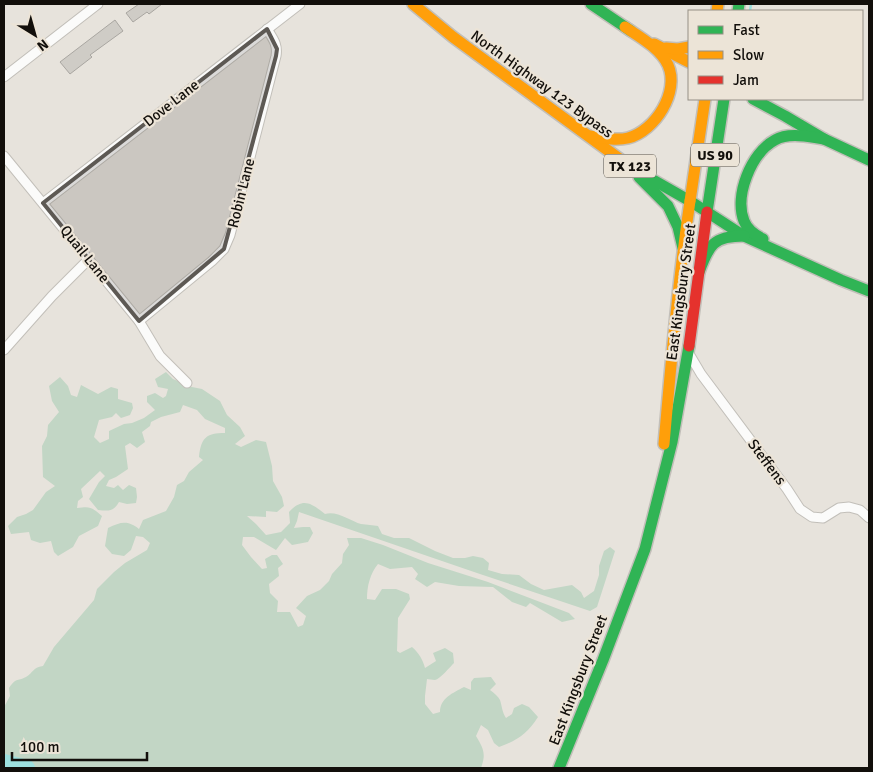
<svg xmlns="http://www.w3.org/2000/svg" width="873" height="772" font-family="Signika,sans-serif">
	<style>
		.green { fill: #c2d6c5 }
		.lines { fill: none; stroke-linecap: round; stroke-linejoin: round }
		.stream { stroke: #9ee0de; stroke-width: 2.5 }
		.river { stroke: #9ee0de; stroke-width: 16 }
		.building { fill: #cfccc6; stroke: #a9a6a1 }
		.street-casing { stroke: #c2bfb9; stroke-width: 11 }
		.fast-casing { stroke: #c2bfb9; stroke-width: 14 }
		.slow-casing { stroke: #c2bfb9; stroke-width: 14 }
		.jam-casing { stroke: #c2bfb9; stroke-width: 14 }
		.street { stroke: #fbfbfa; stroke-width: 9 }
		.fast { stroke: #30b455; stroke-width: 11 }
		.slow { stroke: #ff9f0a; stroke-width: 11 }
		.jam { stroke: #e5322d; stroke-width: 11 }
		.marked { fill: #5d5954; fill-opacity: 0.2; stroke: #5d5954; stroke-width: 4; stroke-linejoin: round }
		.labels { text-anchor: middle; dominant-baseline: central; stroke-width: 4.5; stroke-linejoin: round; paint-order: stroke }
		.shield { fill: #ece4d7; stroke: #534f48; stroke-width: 1 }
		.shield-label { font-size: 14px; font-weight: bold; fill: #120f0b }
		.street-label { font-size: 15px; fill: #120f0b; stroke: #ece4d7 }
	</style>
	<rect width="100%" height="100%" fill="#e7e3dc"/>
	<path class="green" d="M 166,372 L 173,379 L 192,387 L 202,389 L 220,401 L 227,415 L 240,427 L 245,436 L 235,444 L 241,447 L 256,440 L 266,442 L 272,466 L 273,481 L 282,497 L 284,506 L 277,512 L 266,511 L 266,517 L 247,516 L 256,524 L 266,535 L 281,532 L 290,523 L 289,512 C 303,497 311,503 325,514 C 336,510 351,521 361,524 C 367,525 373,525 378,526 L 382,534 L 394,538 L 409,538 L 435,551 L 453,558 L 465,558 L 473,556 L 483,558 L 489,563 L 488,570 L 502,574 L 519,575 L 531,584 L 544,590 L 572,585 L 581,592 L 584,598 L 594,591 L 599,575 L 599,566 L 604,551 L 610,547 L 615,551 L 597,607 L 590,611 L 477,573 L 299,512 L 297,521 L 294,528 L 303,527 L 310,527 L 313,533 L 308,542 L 292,545 L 285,538 L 276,550 L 254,537 L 243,537 L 242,545 L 251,557 L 262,569 L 267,568 L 265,559 L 272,555 L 277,555 L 283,564 L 278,568 L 279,576 L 269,584 L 270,593 L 278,601 L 277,612 L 290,612 L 298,627 L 303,625 L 306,616 L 296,608 L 307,596 L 320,590 L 329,581 L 332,574 L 342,563 L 343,554 L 349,545 L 347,538 L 361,538 L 383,545 L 428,563 L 488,582 L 569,613 L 575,619 L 562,622 L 530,603 L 526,607 L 512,602 L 493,587 L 459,586 L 435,582 L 427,587 L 415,579 L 418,574 L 412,567 L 390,569 L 378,564 C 370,574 367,586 367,599 L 375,600 L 382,589 L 396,589 L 409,594 L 410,599 L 398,618 L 397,651 L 400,653 L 412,647 C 419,653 423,660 425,668 L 436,661 L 433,653 L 445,648 L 453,653 L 454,663 C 450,667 440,679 435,680 C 432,680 429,679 427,679 L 425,696 L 425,704 L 433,714 L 440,712 C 440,698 453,693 464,687 L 471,690 L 471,682 L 474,678 L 491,677 L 496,684 L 490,690 C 494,693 498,696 500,700 C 502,706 502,712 506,718 L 512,714 L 514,708 L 522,704 L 529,707 L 538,717 C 527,734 518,740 499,747 L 494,743 L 488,730 L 481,725 L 476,736 C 484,749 486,754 481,768 L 4,768 L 4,707 L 10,696 L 9,688 C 17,677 16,682 26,677 C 34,672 32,668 43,666 L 54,647 L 94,600 L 97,589 L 114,572 L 125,563 L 147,550 L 150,543 L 143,537 L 136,536 L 131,550 L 124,556 L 112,554 L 105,546 L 108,528 C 121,522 127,520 139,529 L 143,520 L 166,511 L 174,497 L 177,485 L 184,481 L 189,472 L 203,460 L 199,457 C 201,438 206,433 225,433 L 225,428 L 205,419 L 197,410 L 183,405 L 180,412 L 161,417 L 151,422 L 150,426 L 142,432 L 145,442 L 137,448 L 130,443 L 125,446 L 128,469 L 116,477 L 109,480 L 106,486 L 114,488 L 118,485 L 123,490 L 129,485 L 136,488 L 137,497 L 136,503 L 127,504 L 119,502 C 113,512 109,511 98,510 L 89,499 L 99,482 L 105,476 L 100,471 L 81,489 L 83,497 L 78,501 L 77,508 C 91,506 91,507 102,516 L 98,526 L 79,536 L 73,547 L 58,556 L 54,552 L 51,541 L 40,543 L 31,540 L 29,532 L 11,534 L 8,526 L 17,517 L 26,514 L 33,510 L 46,492 L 55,486 L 43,477 L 42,446 L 47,436 L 48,425 L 59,412 L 52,401 L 49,386 L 60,377 L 68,386 L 71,395 L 77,397 L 81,385 L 98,394 L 111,387 L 118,389 L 118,399 L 132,403 L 133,408 L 130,415 L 121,418 L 116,413 L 112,417 L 99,420 L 94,437 L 100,443 L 109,439 L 109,431 L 124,424 L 132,423 L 144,418 L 155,410 L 147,402 L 147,396 L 155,393 L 163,398 L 166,396 L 168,389 L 158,387 L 155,379 Z"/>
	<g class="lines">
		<polyline class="stream" points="750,11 751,4"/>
		<polyline class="river" points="4,762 27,768"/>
	</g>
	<g class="building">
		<polygon points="139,4 162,4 149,14 147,12 133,22 126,13"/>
		<polygon points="115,20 123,31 90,55 92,57 70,74 60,62"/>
	</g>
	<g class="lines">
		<defs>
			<g id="street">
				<polyline points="4,77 98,4"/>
				<polyline points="4,156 139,321 160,356 187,383"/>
				<polyline points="43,203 300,4"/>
				<path d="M 139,321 L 212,261 L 224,249 L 230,235 L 276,56 C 278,44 273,39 267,29"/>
				<polyline points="4,350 52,296 89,259"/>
				<polyline points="688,352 701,374 787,489 800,509 812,517 823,518 839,508 849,507 860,510 869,518"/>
			</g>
			<g id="fast">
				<polyline points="591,4 631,31"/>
				<polyline points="738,11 739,4"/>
				<polyline points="753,99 785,116 824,139 869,160"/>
				<polyline points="632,168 690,201 744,236 841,280 869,291"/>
				<polyline points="639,177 668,206 678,227 683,248"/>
				<polyline points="707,212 724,99"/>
				<path d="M 763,239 C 755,235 747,229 744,221 C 734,196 751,153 775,140 C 789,132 809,137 824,139"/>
				<path d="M 699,272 C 709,245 713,236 744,236"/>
				<polyline points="559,768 603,660 645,549 672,442 689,346"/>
			</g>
			<g id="slow">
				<polyline points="413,4 453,37 632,168"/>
				<polyline points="717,11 718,4"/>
				<polyline points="654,44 689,62"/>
				<polyline points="666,48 678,49 689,47"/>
				<path d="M 590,136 C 602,138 616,141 628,138 C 655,131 680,92 668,65 C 660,48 640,37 625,27"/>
				<polyline points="690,201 705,99"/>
				<path d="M 664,444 C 671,363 678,282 690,201"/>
			</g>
			<polyline id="jam" points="689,346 707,212"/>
		</defs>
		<use href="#street" class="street-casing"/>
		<use href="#fast" class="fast-casing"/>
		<use href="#slow" class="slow-casing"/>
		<use href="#jam" class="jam-casing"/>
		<use href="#street" class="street"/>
		<use href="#fast" class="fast"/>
		<use href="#slow" class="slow"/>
		<use href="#jam" class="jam"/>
	</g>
	<path class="marked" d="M 267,29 L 277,49 L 276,56 L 224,249 L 139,321 L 43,203 Z"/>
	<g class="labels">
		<g class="shield">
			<rect x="691" y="143.5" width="48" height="23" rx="4"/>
			<rect x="604" y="154.5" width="52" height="23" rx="4"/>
		</g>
		<g class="shield-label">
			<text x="715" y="155">US 90</text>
			<text x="630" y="166">TX 123</text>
		</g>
		<g class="street-label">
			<text transform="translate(542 84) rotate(36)">North Highway 123 Bypass</text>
			<text transform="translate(171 103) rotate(-38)">Dove Lane</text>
			<text transform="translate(241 193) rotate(-76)">Robin Lane</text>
			<text transform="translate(85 254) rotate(51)">Quail Lane</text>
			<text transform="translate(681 292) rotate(-82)">East Kingsbury Street</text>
			<text transform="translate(767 462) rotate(53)">Steffens</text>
			<text transform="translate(578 680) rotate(-69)">East Kingsbury Street</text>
		</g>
	</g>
	<rect width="873" height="772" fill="none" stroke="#120f0b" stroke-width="10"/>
	<rect x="688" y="10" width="175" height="90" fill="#ece4d7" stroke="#958f85"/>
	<rect x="698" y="26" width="25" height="8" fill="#30b455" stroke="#958f85"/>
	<text x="733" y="35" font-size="15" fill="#120f0b">Fast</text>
	<rect x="698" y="51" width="25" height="8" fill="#ff9f0a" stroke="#958f85"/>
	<text x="733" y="60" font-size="15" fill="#120f0b">Slow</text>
	<rect x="698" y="76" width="25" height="8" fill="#e5322d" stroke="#958f85"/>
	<text x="733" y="85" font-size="15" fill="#120f0b">Jam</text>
	<g transform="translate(35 35) rotate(143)" stroke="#ece4d7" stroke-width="4" paint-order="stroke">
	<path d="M0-4L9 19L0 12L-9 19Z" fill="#120f0b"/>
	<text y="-8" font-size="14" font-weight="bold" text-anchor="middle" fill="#120f0b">N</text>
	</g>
	<path d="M12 752v8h135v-8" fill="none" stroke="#120f0b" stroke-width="2.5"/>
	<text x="20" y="752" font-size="15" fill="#120f0b" stroke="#ece4d7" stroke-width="4" paint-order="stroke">100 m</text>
</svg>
